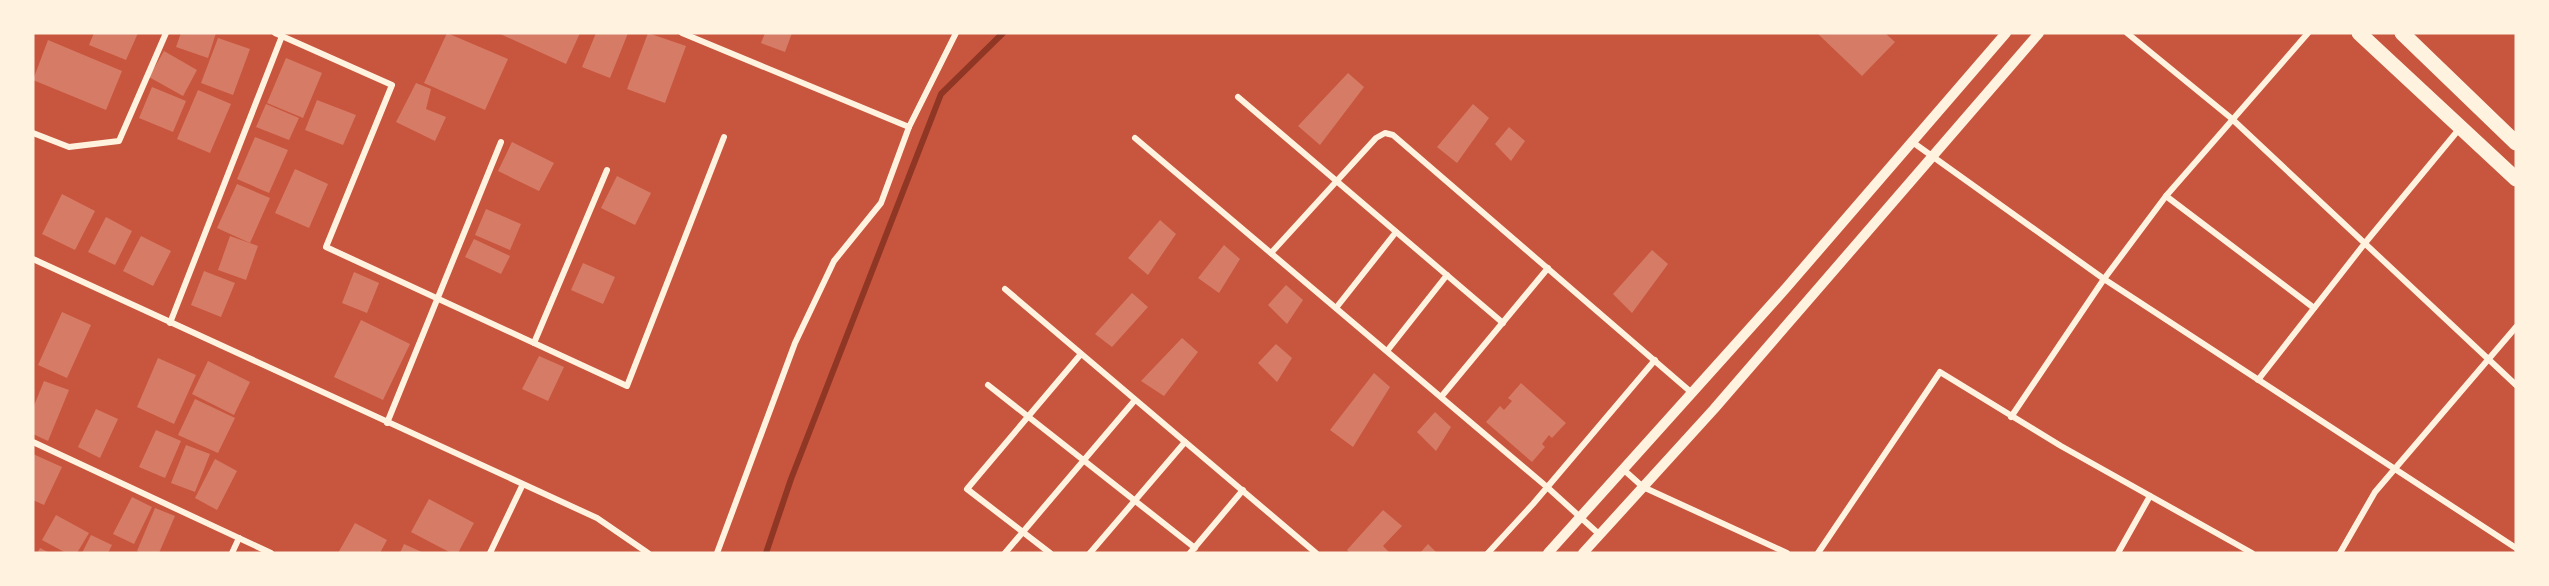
<svg xmlns="http://www.w3.org/2000/svg" width="2549" height="586" font-family="Barlow,sans-serif">
	<style>
		.lines { fill: none; stroke-linecap: round; stroke-linejoin: round }
		.stream { stroke: #8f3625; stroke-width: 6 }
		.building { fill: #d67c66 }
		.minor { stroke: #fff3e0; stroke-width: 6 }
		.tertiary { stroke: #fff3e0; stroke-width: 10 }
		.primary { stroke: #fff3e0; stroke-width: 15 }
	</style>
	<rect width="100%" height="100%" fill="#c8553d"/>
	<g class="lines">
		<polyline class="stream" points="766,553 791,479 941,94 1003,33"/>
	</g>
	<g class="building">
		<polygon points="94,33 138,33 126,60 89,45"/>
		<polygon points="181,33 216,33 208,58 176,47"/>
		<polygon points="447,33 508,59 485,110 424,83"/>
		<polygon points="498,33 580,33 566,64"/>
		<polygon points="596,33 628,33 610,78 582,67"/>
		<polygon points="648,33 686,46 665,103 627,89"/>
		<polygon points="765,33 792,33 785,52 761,43"/>
		<polygon points="1817,33 1885,33 1895,42 1862,76"/>
		<polygon points="218,38 250,49 233,95 201,83"/>
		<polygon points="48,40 122,71 106,110 33,80"/>
		<polygon points="164,51 197,70 183,96 149,77"/>
		<polygon points="286,58 322,73 303,118 267,103"/>
		<polygon points="1348,73 1364,87 1320,145 1298,126"/>
		<polygon points="416,83 431,89 426,109 446,117 435,141 396,122"/>
		<polygon points="152,87 186,101 173,132 139,118"/>
		<polygon points="198,90 231,104 210,153 177,139"/>
		<polygon points="317,100 356,115 343,145 305,130"/>
		<polygon points="266,104 299,118 289,140 256,127"/>
		<polygon points="1473,104 1489,118 1457,163 1437,147"/>
		<polygon points="1509,127 1525,141 1511,161 1495,144"/>
		<polygon points="255,137 288,150 269,193 237,179"/>
		<polygon points="512,142 554,163 539,191 498,171"/>
		<polygon points="295,169 328,184 309,228 275,213"/>
		<polygon points="617,176 651,193 635,225 601,208"/>
		<polygon points="237,184 270,198 250,243 217,228"/>
		<polygon points="62,194 95,211 75,250 42,234"/>
		<polygon points="486,209 521,224 510,250 475,235"/>
		<polygon points="106,217 132,231 115,265 88,252"/>
		<polygon points="1160,220 1176,234 1148,275 1128,258"/>
		<polygon points="141,236 171,251 153,286 123,271"/>
		<polygon points="230,236 258,246 246,280 218,270"/>
		<polygon points="474,239 510,256 501,274 465,257"/>
		<polygon points="1224,245 1240,259 1219,293 1198,278"/>
		<polygon points="1652,250 1668,264 1632,313 1613,294"/>
		<polygon points="583,263 615,277 603,304 571,290"/>
		<polygon points="204,271 235,283 221,317 191,305"/>
		<polygon points="354,272 379,283 367,313 342,303"/>
		<polygon points="1286,285 1303,300 1287,324 1268,305"/>
		<polygon points="1132,293 1148,307 1112,347 1095,334"/>
		<polygon points="62,312 91,325 67,378 38,365"/>
		<polygon points="361,320 410,344 383,400 334,377"/>
		<polygon points="1182,338 1198,352 1164,396 1141,381"/>
		<polygon points="1276,344 1292,358 1277,382 1258,363"/>
		<polygon points="539,356 564,367 548,401 522,389"/>
		<polygon points="158,358 196,375 174,424 137,407"/>
		<polygon points="208,361 250,382 234,415 192,394"/>
		<polygon points="1374,373 1390,387 1353,447 1330,430"/>
		<polygon points="44,381 69,390 48,441 33,434 33,408"/>
		<polygon points="1521,383 1566,423 1552,438 1549,435 1542,444 1545,447 1532,462 1486,422 1500,406 1504,410 1512,401 1508,398"/>
		<polygon points="195,399 235,418 218,453 178,435"/>
		<polygon points="96,409 118,419 100,458 78,447"/>
		<polygon points="1435,412 1451,427 1436,451 1417,432"/>
		<polygon points="156,430 181,441 165,478 139,467"/>
		<polygon points="186,445 210,454 195,492 171,483"/>
		<polygon points="33,454 62,467 44,505 33,500"/>
		<polygon points="215,459 237,471 217,510 195,498"/>
		<polygon points="132,497 152,507 134,544 113,534"/>
		<polygon points="429,499 474,523 458,553 451,553 411,532"/>
		<polygon points="155,508 175,516 159,553 142,553 137,551"/>
		<polygon points="1383,510 1402,526 1383,546 1390,553 1350,553 1347,550"/>
		<polygon points="56,515 89,533 77,553 66,553 42,540"/>
		<polygon points="355,523 387,540 380,553 338,553"/>
		<polygon points="91,535 112,545 108,553 82,553"/>
		<polygon points="404,544 424,553 400,553"/>
		<polygon points="1428,544 1437,553 1420,553"/>
		<polygon points="40,548 50,553 37,553"/>
	</g>
	<g class="lines">
		<g class="minor">
			<polyline points="275,33 392,85 326,247 627,386 724,137"/>
			<polyline points="682,33 909,127"/>
			<polyline points="2127,33 2231,118 2516,385"/>
			<polyline points="1238,97 1503,323"/>
			<polyline points="33,133 69,147 119,141 166,33"/>
			<polyline points="1135,138 1547,487 1600,535"/>
			<polyline points="1911,141 2104,279 2516,548"/>
			<polyline points="2166,196 2314,308"/>
			<polyline points="1271,253 1376,138 1385,133 1393,135 1692,393"/>
			<polyline points="33,259 597,518 648,553"/>
			<polyline points="1005,289 1316,553"/>
			<polyline points="1336,308 1396,232"/>
			<polyline points="170,323 282,36"/>
			<polyline points="534,343 607,170"/>
			<polyline points="1387,351 1447,275"/>
			<polyline points="2258,380 2365,243 2460,128"/>
			<polyline points="988,385 1195,548"/>
			<polyline points="1441,397 1548,268"/>
			<polyline points="2011,417 2104,279 2166,196 2308,33"/>
			<polyline points="387,423 501,142"/>
			<polyline points="33,442 271,553"/>
			<polyline points="1624,470 1643,487 1787,553"/>
			<polyline points="232,553 239,538"/>
			<polyline points="490,553 522,486"/>
			<polyline points="717,553 795,343 834,261 881,203 909,127 956,33"/>
			<polyline points="1005,553 1135,400"/>
			<polyline points="1050,553 967,489 1081,354"/>
			<polyline points="1090,553 1185,442"/>
			<polyline points="1190,553 1243,490"/>
			<polyline points="1488,553 1533,504 1655,360"/>
			<polyline points="1818,553 1940,372 2061,446 2252,553"/>
			<polyline points="2118,553 2150,496"/>
			<polyline points="2340,553 2375,492 2516,327"/>
		</g>
		<g class="tertiary">
			<polyline points="1548,553 1786,288 2006,33"/>
			<polyline points="1583,553 1714,409 2039,33"/>
		</g>
		<g class="primary">
			<polyline points="2359,33 2516,179"/>
			<polyline points="2402,33 2516,143"/>
		</g>
	</g>
	<rect width="2549" height="586" fill="none" stroke="#fff3e0" stroke-width="69"/>
</svg>
